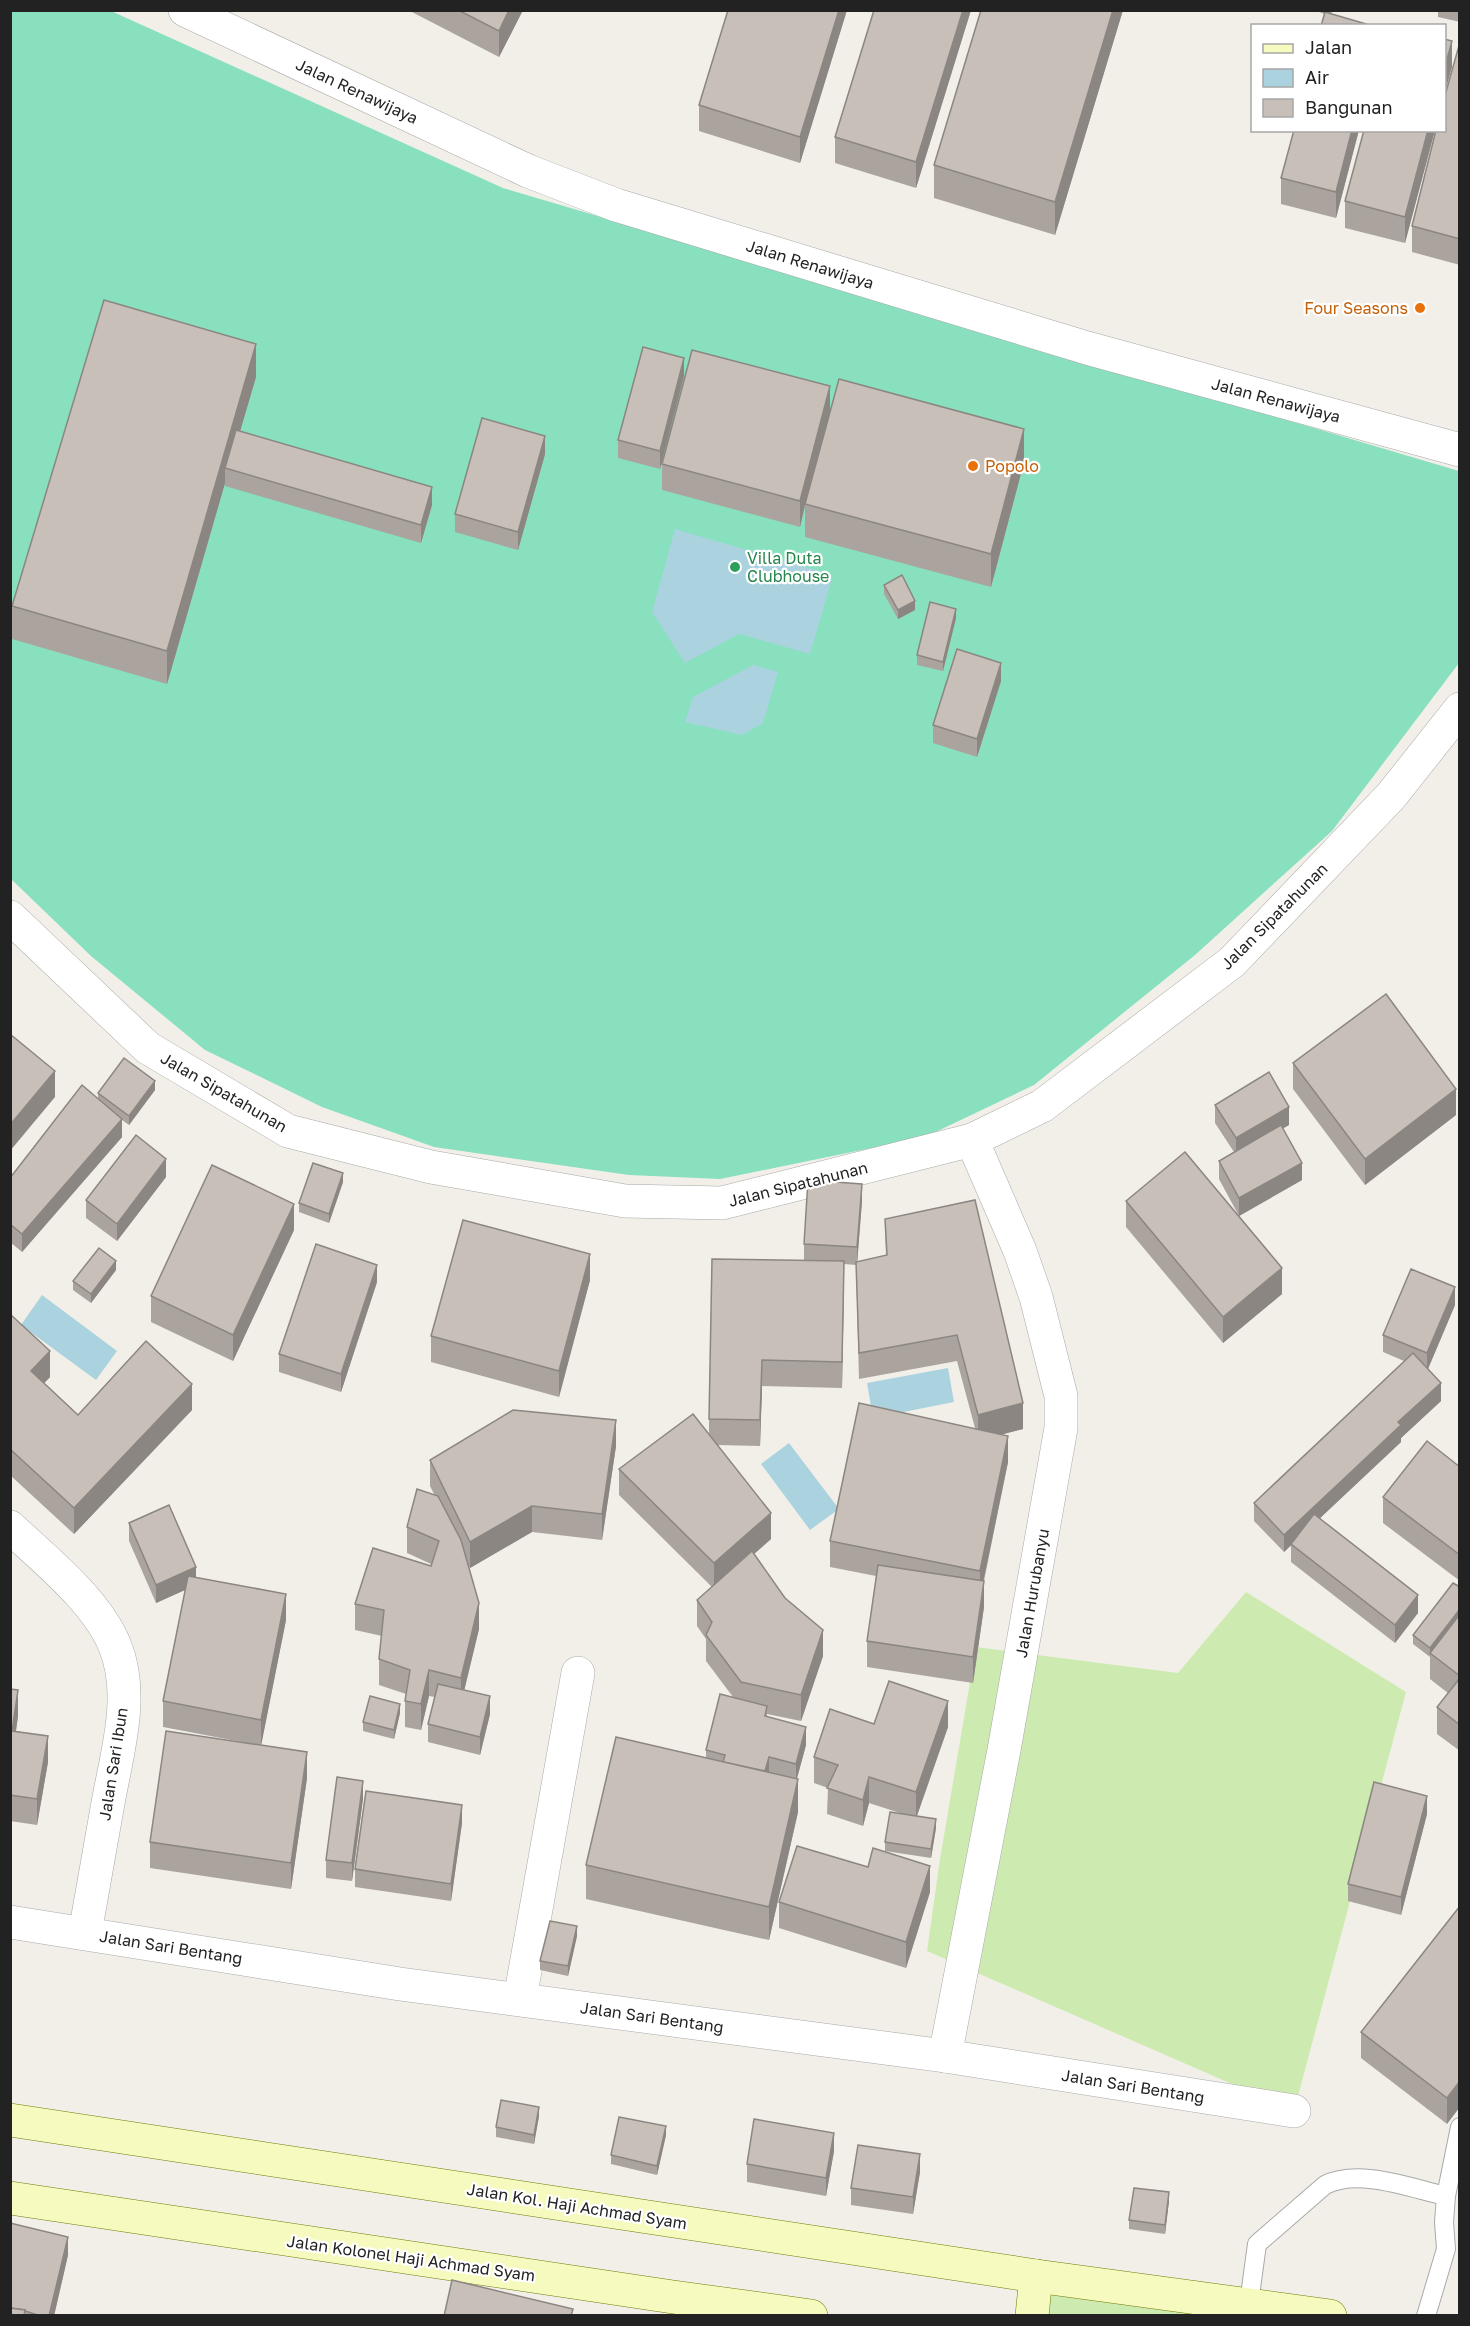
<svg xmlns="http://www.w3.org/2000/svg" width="1470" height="2326" font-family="'Golos Text',sans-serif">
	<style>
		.grass { fill: #cdebb0 }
		.pitch { fill: #88e0be }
		.water { fill: #aad3df }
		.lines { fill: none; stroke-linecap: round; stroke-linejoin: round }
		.service-casing { stroke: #a9a9a9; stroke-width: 20 }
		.minor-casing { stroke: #a9a9a9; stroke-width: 34 }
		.secondary-casing { stroke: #707d05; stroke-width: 34 }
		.service { stroke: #fff; stroke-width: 18 }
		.minor { stroke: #fff; stroke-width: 33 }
		.secondary { stroke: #f7fabf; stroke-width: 33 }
		.wall { fill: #aba49e }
		.shaded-wall { fill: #8b8681 }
		.building { fill: #c7bfb8; stroke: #8b8681; stroke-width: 1.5 }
		.food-dot { fill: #e8710a; stroke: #fff; stroke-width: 2 }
		.leisure-dot { fill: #2e9e5b; stroke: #fff; stroke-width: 2 }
		.labels { text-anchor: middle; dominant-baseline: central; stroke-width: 4.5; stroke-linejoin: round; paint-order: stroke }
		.street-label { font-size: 16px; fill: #222; stroke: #fff }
		.food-label { font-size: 16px; fill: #c56008; stroke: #fff; text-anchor: end }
		.leisure-label { font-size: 16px; fill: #27864d; stroke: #fff; text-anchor: start }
	</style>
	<rect width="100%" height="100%" fill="#f2efe9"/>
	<g class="grass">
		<polygon points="1246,1592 1406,1692 1294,2111 927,1951 940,1859 976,1647 1178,1673"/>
		<polygon points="1036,2276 1305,2316 1032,2316"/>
	</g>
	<polygon class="pitch" points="10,11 111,11 503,188 1459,471 1459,663 1332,831 1195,955 1034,1085 925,1137 720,1179 629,1175 434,1147 322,1107 205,1050 91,956 11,879"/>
	<g class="water">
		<polygon points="675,529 833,575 810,654 739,634 685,663 652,612"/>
		<polygon points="753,665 778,672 763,723 742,735 685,722 693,697"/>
		<polygon points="42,1295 117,1351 96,1380 21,1325"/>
		<polygon points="948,1368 954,1402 873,1418 867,1383"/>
		<polygon points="789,1443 839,1509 810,1530 761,1464"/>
	</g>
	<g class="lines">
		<defs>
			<g id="service">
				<polyline points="1446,2196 1460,2127"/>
				<path d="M 1249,2303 L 1257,2244 L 1325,2185 C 1359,2168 1410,2188 1446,2196 L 1444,2222 L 1446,2249 L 1426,2316"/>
			</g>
			<g id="minor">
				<polyline points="185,10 528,171 616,205 1087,348 1460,450"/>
				<polyline points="10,917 148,1048 288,1131 431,1167 625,1201 722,1203 972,1140 1042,1106 1232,962 1391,796 1460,709"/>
				<path d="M 10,1527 C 45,1560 97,1601 115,1646 C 135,1695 117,1753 108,1803 C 100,1846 93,1890 85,1933"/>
				<polyline points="10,1922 400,1984 945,2056 1294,2111"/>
				<polyline points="520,1999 578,1673"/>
				<polyline points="945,2056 1004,1750 1061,1428 1061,1396 1036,1297 1020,1251 972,1140"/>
			</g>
			<g id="secondary">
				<polyline points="10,2120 1036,2276 1330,2316"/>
				<polyline points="10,2198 673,2297 811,2316"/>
				<polyline points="1032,2316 1036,2276"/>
			</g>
		</defs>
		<use href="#service" class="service-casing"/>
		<use href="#minor" class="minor-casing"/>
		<use href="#secondary" class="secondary-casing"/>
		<use href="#service" class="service"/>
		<use href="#minor" class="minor"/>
		<use href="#secondary" class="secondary"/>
	</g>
	<g class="wall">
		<polygon points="408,10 523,10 499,57"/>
		<polygon points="728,10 847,10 800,163 699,131 699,105"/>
		<polygon points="971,10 916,188 835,163 835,137"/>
		<polygon points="1123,10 1055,235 934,198 934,165"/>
		<polygon points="1315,10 1333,10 1331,14 1324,14"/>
		<polygon points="1438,10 1460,10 1460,22 1438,17"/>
		<polygon points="1460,42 1460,265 1412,252 1412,226"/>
		<polygon points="1359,130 1336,218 1281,204 1281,178"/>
		<polygon points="1435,130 1405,243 1345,228 1345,201"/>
		<polygon points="684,376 660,469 618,458 618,440"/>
		<polygon points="256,377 240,431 432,505 421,543 225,486 225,483 167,684 12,639 12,606"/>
		<polygon points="830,412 1024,462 991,587 805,537 805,507 800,527 662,490 662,464"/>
		<polygon points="545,454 518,550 455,532 455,514"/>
		<polygon points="884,585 915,610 898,619 884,594"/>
		<polygon points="956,618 943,671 917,665 917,655"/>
		<polygon points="1001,681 977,757 933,743 933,725"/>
		<polygon points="1293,1063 1456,1115 1365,1185 1293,1089"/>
		<polygon points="155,1090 129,1125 122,1120 122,1137 22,1252 10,1242 10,1178 98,1098 98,1093"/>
		<polygon points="1215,1105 1289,1125 1283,1128 1302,1180 1239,1216 1219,1179 1219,1161 1234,1152 1215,1123"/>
		<polygon points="166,1177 117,1241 86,1218 86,1200"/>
		<polygon points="343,1182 329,1223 299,1212 299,1203"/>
		<polygon points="862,1201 857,1262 886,1256 885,1219 1023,1429 1002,1434 1008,1462 984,1581 984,1607 973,1683 867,1667 867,1641 876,1576 830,1567 830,1541 975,1428 957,1361 859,1379 856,1265 844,1264 842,1388 762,1386 760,1446 717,1445 771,1539 754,1554 823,1656 801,1721 767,1714 767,1717 806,1745 797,1778 798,1812 769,1940 586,1899 586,1865 706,1758 706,1750 733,1697 706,1661 706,1639 697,1626 697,1600 712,1587 619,1495 619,1469 709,1435 709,1419 804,1260 804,1244"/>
		<polygon points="1126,1201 1282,1294 1223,1343 1126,1227"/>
		<polygon points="294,1230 233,1361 151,1322 151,1296"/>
		<polygon points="116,1270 91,1303 73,1290 73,1281"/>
		<polygon points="590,1280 559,1397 431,1362 431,1336"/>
		<polygon points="377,1282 341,1392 279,1372 279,1354"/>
		<polygon points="1455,1305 1428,1369 1441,1401 1401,1438 1401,1442 1320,1518 1418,1613 1395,1643 1291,1562 1291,1545 1284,1552 1254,1521 1254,1503 1404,1361 1383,1352 1383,1335"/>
		<polygon points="10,1314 50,1377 44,1383 78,1415 192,1410 74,1534 10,1475"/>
		<polygon points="616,1446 602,1540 532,1532 470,1568 468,1565 479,1629 464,1690 490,1714 480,1755 428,1742 428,1724 435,1697 429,1696 421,1730 405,1727 405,1701 406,1694 379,1685 379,1659 382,1636 355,1630 355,1604 431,1566 431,1564 407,1553 407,1527 435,1496 430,1486 430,1460"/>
		<polygon points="1460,1467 1460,1581 1383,1523 1383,1497"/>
		<polygon points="129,1523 196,1577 286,1620 261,1745 307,1778 291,1889 150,1868 150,1842 242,1742 163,1727 163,1701 185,1590 156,1603 129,1541"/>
		<polygon points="1460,1587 1460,1751 1437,1734 1437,1707 1448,1693 1430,1679 1430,1657 1413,1644 1413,1635"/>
		<polygon points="10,1689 18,1716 16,1731 48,1762 37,1825 10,1821"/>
		<polygon points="400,1713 394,1739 363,1731 363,1722"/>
		<polygon points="874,1724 948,1727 917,1816 936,1828 931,1858 885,1851 885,1842 903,1814 869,1803 863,1826 827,1814 828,1788 814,1783 814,1757"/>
		<polygon points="363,1799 352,1881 326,1878 326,1860"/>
		<polygon points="1427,1814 1401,1915 1348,1901 1348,1884"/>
		<polygon points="462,1823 451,1901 355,1887 355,1869"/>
		<polygon points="868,1867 930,1892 906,1968 779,1928 779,1902"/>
		<polygon points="1460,1906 1447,2124 1361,2058 1361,2032"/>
		<polygon points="577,1936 568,1976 540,1970 540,1961"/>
		<polygon points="539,2116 534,2144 496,2137 496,2127"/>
		<polygon points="666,2135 657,2175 611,2164 611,2155"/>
		<polygon points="834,2151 826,2196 747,2182 747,2164"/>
		<polygon points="920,2172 913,2214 851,2205 851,2188"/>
		<polygon points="1169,2201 1165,2234 1129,2229 1129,2220"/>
		<polygon points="68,2255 54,2316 10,2316"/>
	</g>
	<g class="shaded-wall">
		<polygon points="509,10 523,10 499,57 499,31"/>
		<polygon points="839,10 847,10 800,163 800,137"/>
		<polygon points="963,10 971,10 916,188 916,162"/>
		<polygon points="1113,10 1123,10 1055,235 1055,202"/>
		<polygon points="1452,41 1452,67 1444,96 1444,70"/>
		<polygon points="1352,130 1359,130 1336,218 1336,192"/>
		<polygon points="1428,130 1435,130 1405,243 1405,217"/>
		<polygon points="256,344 256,377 229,469 225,468 225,483 167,684 167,651"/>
		<polygon points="684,358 684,376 660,469 660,451"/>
		<polygon points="830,386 830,412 805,504 800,527 800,501"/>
		<polygon points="1024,429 1024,462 991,587 991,554"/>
		<polygon points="545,436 545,454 518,550 518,532"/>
		<polygon points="432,487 432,505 421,543 421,525"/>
		<polygon points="915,601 915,610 898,619 898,610"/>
		<polygon points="956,609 956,618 943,671 943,662"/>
		<polygon points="1001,663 1001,681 977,757 977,739"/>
		<polygon points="55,1071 55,1097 10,1151 10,1125"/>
		<polygon points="155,1081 155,1090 129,1125 129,1116"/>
		<polygon points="1456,1089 1456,1115 1365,1185 1365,1159"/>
		<polygon points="1289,1107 1289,1125 1236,1156 1236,1138"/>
		<polygon points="122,1119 122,1137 22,1252 22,1234"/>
		<polygon points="166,1159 166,1177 117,1241 117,1224"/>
		<polygon points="1302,1163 1302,1180 1239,1216 1239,1198"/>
		<polygon points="343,1173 343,1182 329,1223 329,1214"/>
		<polygon points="862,1184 862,1201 857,1265 857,1247"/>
		<polygon points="294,1204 294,1230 233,1361 233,1335"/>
		<polygon points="590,1254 590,1280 559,1397 559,1371"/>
		<polygon points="116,1261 116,1270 91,1303 91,1294"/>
		<polygon points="844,1261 844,1287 842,1388 842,1362"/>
		<polygon points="377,1265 377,1282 341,1392 341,1374"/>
		<polygon points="1282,1268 1282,1294 1223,1343 1223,1317"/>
		<polygon points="1455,1287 1455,1305 1427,1371 1427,1353"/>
		<polygon points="50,1351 50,1377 31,1397 31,1371"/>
		<polygon points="762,1360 762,1386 760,1446 760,1420"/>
		<polygon points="1441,1383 1441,1401 1401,1438 1401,1442 1284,1552 1284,1535 1398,1422"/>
		<polygon points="192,1384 192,1410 74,1534 74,1508"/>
		<polygon points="1023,1403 1023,1429 978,1441 978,1415"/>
		<polygon points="616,1420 616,1446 602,1540 602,1514"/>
		<polygon points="1008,1436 1008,1462 980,1597 980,1571"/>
		<polygon points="532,1506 532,1532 470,1568 470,1542"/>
		<polygon points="771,1513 771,1539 714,1589 714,1563"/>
		<polygon points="196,1567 196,1585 156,1603 156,1585"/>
		<polygon points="984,1581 984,1607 973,1683 973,1657"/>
		<polygon points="286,1594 286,1620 261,1746 261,1720"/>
		<polygon points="1418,1595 1418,1613 1395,1643 1395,1625"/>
		<polygon points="479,1603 479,1629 461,1704 461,1678"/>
		<polygon points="1460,1609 1460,1619 1430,1654 1430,1648"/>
		<polygon points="823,1630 823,1656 801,1721 801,1695"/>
		<polygon points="429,1670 429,1696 421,1730 421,1704"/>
		<polygon points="18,1690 18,1716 12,1757 12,1731"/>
		<polygon points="490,1696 490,1714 480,1755 480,1737"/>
		<polygon points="948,1701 948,1727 916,1818 916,1792"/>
		<polygon points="400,1704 400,1713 394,1739 394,1730"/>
		<polygon points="806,1727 806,1745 796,1782 796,1764"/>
		<polygon points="48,1736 48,1762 37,1825 37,1799"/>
		<polygon points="307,1752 307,1778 291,1889 291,1863"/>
		<polygon points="769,1757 769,1775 762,1782"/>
		<polygon points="869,1777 869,1803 863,1826 863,1800"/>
		<polygon points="798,1779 798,1812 769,1940 769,1907"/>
		<polygon points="363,1781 363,1799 352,1881 352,1863"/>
		<polygon points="1427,1796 1427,1814 1401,1915 1401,1897"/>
		<polygon points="462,1805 462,1823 451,1901 451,1884"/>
		<polygon points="936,1819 936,1828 931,1858 931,1849"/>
		<polygon points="930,1866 930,1892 906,1968 906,1942"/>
		<polygon points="577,1926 577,1936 568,1976 568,1966"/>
		<polygon points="1460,2081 1460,2107 1447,2124 1447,2098"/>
		<polygon points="539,2107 539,2116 534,2144 534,2135"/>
		<polygon points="666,2126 666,2135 657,2175 657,2166"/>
		<polygon points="834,2133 834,2151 826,2196 826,2178"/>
		<polygon points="920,2154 920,2172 913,2214 913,2197"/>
		<polygon points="1169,2192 1169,2201 1165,2234 1165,2225"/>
		<polygon points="68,2237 68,2255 54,2316 49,2316"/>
	</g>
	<g class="building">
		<polygon points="458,10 509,10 499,31"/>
		<polygon points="728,10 839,10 800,137 699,105"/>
		<polygon points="874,10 963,10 916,162 835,137"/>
		<polygon points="981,10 1113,10 1055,202 934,165"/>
		<polygon points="1325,12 1373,26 1321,26"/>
		<polygon points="1444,39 1452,41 1444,70"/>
		<polygon points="1460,42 1460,239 1412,226 1436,130 1444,130 1444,99"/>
		<polygon points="1294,130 1352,130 1336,192 1281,178"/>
		<polygon points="1364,130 1428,130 1405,217 1345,201"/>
		<polygon points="104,300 256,344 167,651 12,606"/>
		<polygon points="643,347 684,358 660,451 618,440"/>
		<polygon points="692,350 830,386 800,501 662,464"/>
		<polygon points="839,379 1024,429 991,554 805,504"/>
		<polygon points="482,418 545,436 518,532 455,514"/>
		<polygon points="236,430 432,487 421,525 225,468"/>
		<polygon points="902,575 915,601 898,610 884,585"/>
		<polygon points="930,602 956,609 943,662 917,655"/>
		<polygon points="957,649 1001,663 977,739 933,725"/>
		<polygon points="1386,994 1456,1089 1365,1159 1293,1063"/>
		<polygon points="10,1034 55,1071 10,1125"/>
		<polygon points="124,1058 155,1081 129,1116 98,1093"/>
		<polygon points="1269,1072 1289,1107 1236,1138 1215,1105"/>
		<polygon points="82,1085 122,1119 22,1234 10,1224 10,1178"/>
		<polygon points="1281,1125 1302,1163 1239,1198 1219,1161"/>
		<polygon points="136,1135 166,1159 117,1224 86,1200"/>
		<polygon points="1185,1152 1282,1268 1223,1317 1126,1201"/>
		<polygon points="313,1163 343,1173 329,1214 299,1203"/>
		<polygon points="212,1165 294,1204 233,1335 151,1296"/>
		<polygon points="808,1180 862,1184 857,1247 804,1244"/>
		<polygon points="975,1200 1023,1403 978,1415 957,1335 859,1353 856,1262 887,1255 885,1219"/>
		<polygon points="463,1220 590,1254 559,1371 431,1336"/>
		<polygon points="316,1244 377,1265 341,1374 279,1354"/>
		<polygon points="99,1248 116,1261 91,1294 73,1281"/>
		<polygon points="712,1259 844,1261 842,1362 762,1360 760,1420 709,1419"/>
		<polygon points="1411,1269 1455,1287 1427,1353 1383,1335"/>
		<polygon points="10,1314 50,1351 31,1371 78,1415 146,1341 192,1384 74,1508 10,1449"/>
		<polygon points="1413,1353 1441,1383 1398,1422 1401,1425 1284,1535 1254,1503"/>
		<polygon points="859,1403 1008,1436 980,1571 830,1541"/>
		<polygon points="513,1410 616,1420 602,1514 532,1506 470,1542 430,1460"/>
		<polygon points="693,1414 771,1513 714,1563 619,1469"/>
		<polygon points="1427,1441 1460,1467 1460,1555 1383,1497"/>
		<polygon points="417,1489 438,1496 461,1540 479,1603 461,1678 429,1670 421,1704 405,1701 410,1670 379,1659 384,1610 355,1604 373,1548 431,1566 439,1541 407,1527"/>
		<polygon points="169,1505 196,1567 156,1585 129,1523"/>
		<polygon points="1314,1514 1418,1595 1395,1625 1291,1544"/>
		<polygon points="752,1551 785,1598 823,1630 801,1695 741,1682 706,1635 712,1622 697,1600"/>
		<polygon points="878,1565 984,1581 973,1657 867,1641"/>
		<polygon points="188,1576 286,1594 261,1720 163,1701"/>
		<polygon points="1453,1583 1460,1587 1460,1609 1430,1648 1413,1635"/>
		<polygon points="1460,1614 1460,1676 1430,1653"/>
		<polygon points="1460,1678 1460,1725 1437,1707"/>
		<polygon points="889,1681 948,1701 916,1792 869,1777 863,1800 827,1788 838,1765 814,1757 830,1709 874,1724"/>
		<polygon points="438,1684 490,1696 480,1737 428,1724"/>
		<polygon points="10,1689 18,1690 12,1731 48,1736 37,1799 10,1795"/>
		<polygon points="720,1694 767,1706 765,1716 806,1727 796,1764 769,1757 765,1771 723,1762 725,1755 706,1750"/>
		<polygon points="370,1696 400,1704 394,1730 363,1722"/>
		<polygon points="166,1731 307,1752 291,1863 150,1842"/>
		<polygon points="616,1737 798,1779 769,1907 586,1865"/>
		<polygon points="337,1777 363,1781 352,1863 326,1860"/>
		<polygon points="1374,1782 1427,1796 1401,1897 1348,1884"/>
		<polygon points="366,1791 462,1805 451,1884 355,1869"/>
		<polygon points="890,1812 936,1819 931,1849 885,1842"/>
		<polygon points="797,1846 868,1867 873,1848 930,1866 906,1942 779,1902"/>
		<polygon points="1460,1906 1460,2081 1447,2098 1361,2032"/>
		<polygon points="550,1921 577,1926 568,1966 540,1961"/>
		<polygon points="501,2100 539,2107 534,2135 496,2127"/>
		<polygon points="619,2117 666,2126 657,2166 611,2155"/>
		<polygon points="754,2119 834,2133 826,2178 747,2164"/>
		<polygon points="858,2145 920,2154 913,2197 851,2188"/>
		<polygon points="1134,2188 1169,2192 1165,2225 1129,2220"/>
		<polygon points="10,2223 68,2237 49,2316 41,2316 25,2311 25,2310 10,2308"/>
		<polygon points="452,2280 573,2309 571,2316 444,2316"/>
		<polygon points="10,2308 25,2310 24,2316 10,2316"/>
	</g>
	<g class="food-dot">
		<circle cx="1420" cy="308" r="6"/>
		<circle cx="973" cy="466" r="6"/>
	</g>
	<circle class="leisure-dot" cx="735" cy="567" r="6"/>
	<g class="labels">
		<g class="street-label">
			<text transform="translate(357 91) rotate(25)">Jalan Renawijaya</text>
			<text transform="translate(810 264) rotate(17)">Jalan Renawijaya</text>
			<text transform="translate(1276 400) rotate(15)">Jalan Renawijaya</text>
			<text transform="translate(1274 916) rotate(-45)">Jalan Sipatahunan</text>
			<text transform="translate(224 1092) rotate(30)">Jalan Sipatahunan</text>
			<text transform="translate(798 1184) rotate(-14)">Jalan Sipatahunan</text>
			<text transform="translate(1032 1593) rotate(-80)">Jalan Hurubanyu</text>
			<text transform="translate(113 1764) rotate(-81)">Jalan Sari Ibun</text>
			<text transform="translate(171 1947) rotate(9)">Jalan Sari Bentang</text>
			<text transform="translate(652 2017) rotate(8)">Jalan Sari Bentang</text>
			<text transform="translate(1133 2086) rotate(9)">Jalan Sari Bentang</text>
			<text transform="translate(577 2206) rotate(9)">Jalan Kol. Haji Achmad Syam</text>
			<text transform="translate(411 2258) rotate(8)">Jalan Kolonel Haji Achmad Syam</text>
		</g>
		<g class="food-label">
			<text x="1408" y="308">Four Seasons</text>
			<text x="985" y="466" text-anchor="start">Popolo</text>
		</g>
		<g class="leisure-label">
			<text x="747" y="558">Villa Duta<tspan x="747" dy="18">Clubhouse</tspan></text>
		</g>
	</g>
	<rect width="1470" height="2326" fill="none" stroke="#222222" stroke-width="24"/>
	<rect x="1251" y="24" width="195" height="108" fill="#ffffff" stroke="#a7a7a7" stroke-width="1.5"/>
	<rect x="1263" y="44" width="30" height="9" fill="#f7fabf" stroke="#a7a7a7" stroke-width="1.5"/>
	<text x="1305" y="54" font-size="18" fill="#222222">Jalan</text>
	<rect x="1263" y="69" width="30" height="18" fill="#aad3df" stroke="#a7a7a7" stroke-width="1.5"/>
	<text x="1305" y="84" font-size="18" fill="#222222">Air</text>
	<rect x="1263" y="99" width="30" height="18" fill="#c7bfb8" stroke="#a7a7a7" stroke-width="1.5"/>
	<text x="1305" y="114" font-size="18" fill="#222222">Bangunan</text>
</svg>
